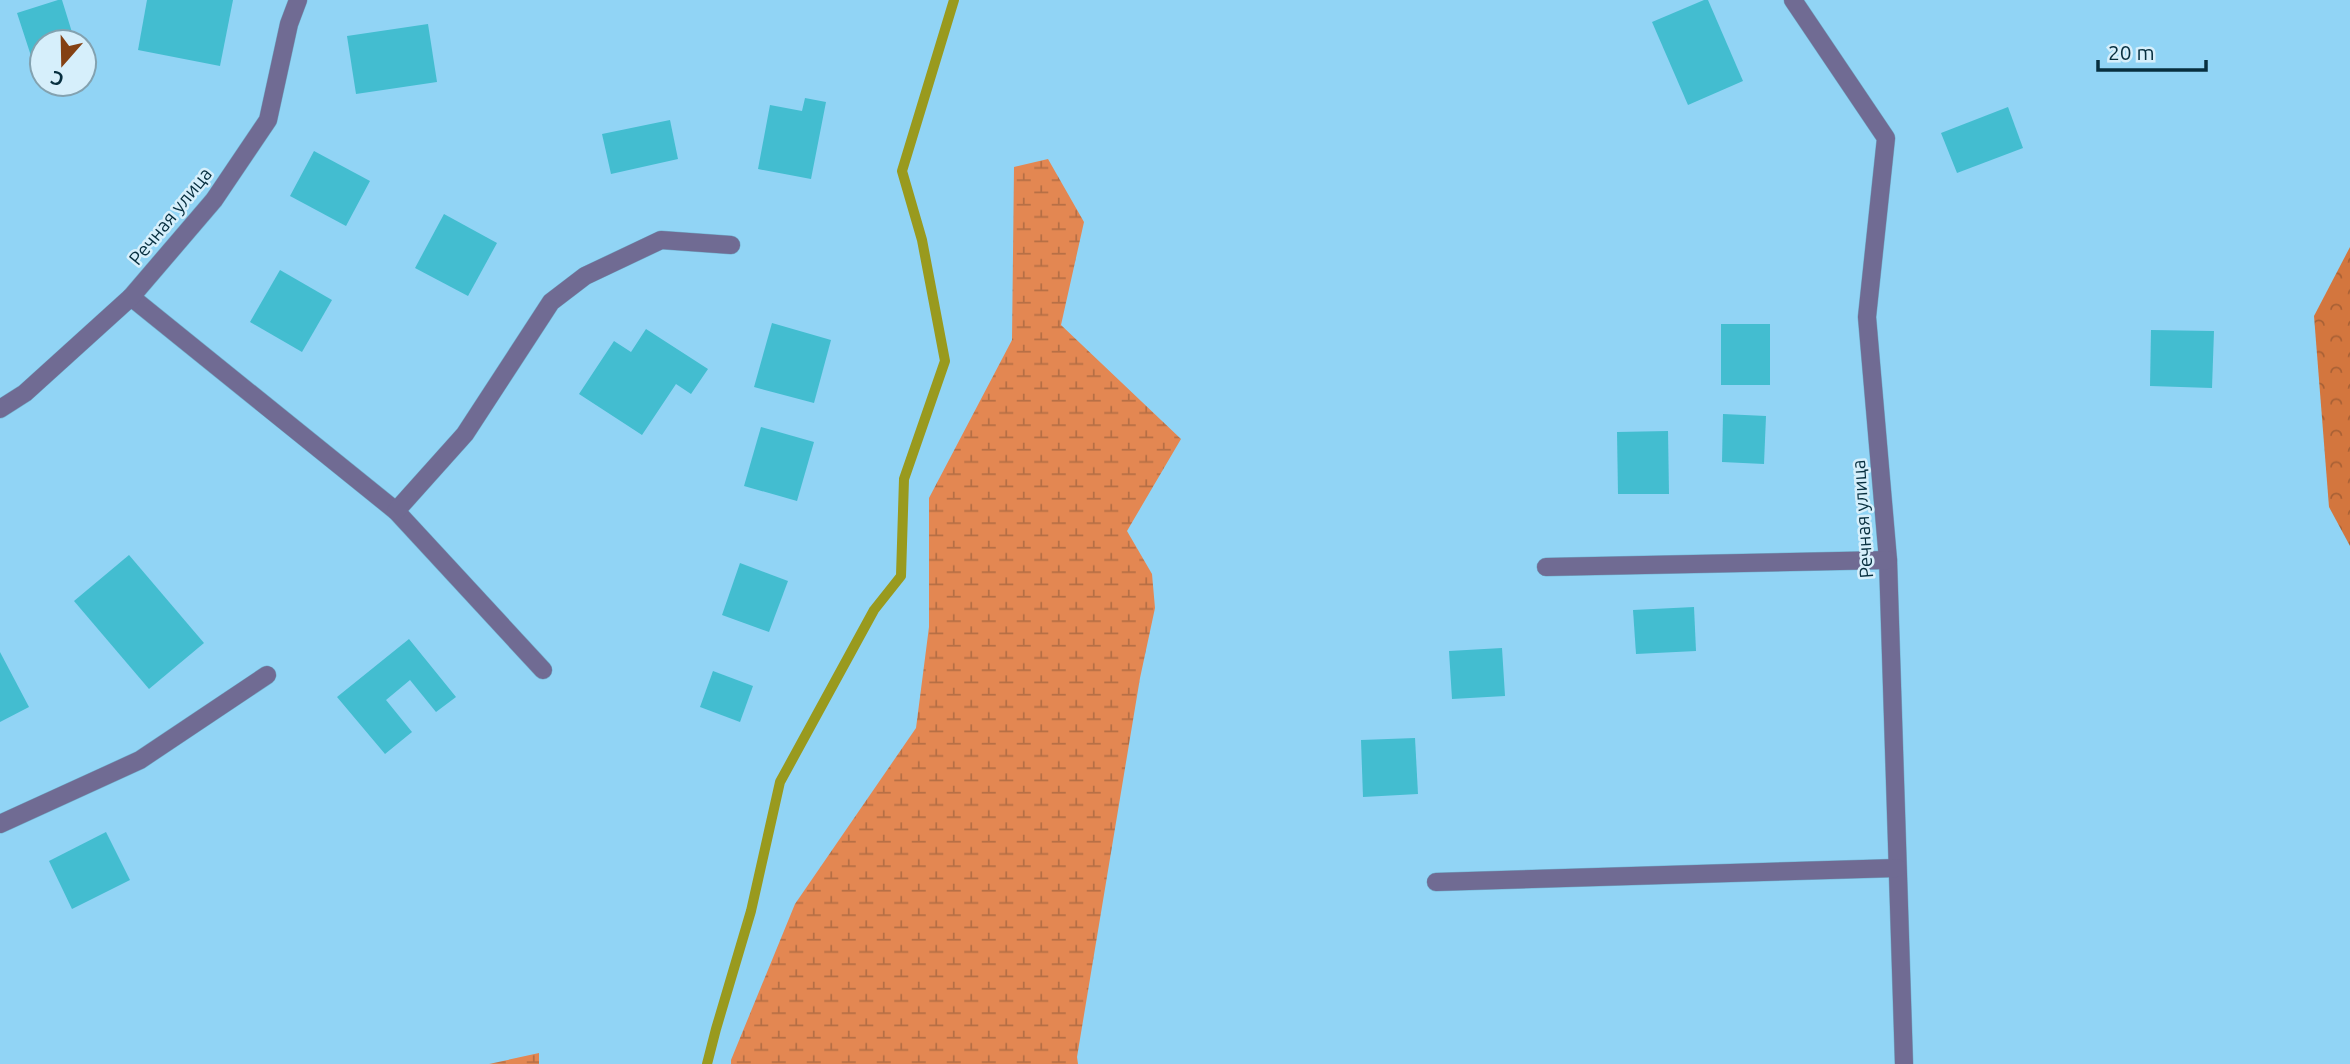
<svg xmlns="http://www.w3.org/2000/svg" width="2350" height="1064" font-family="Ubuntu,sans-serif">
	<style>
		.forest { fill: url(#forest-crowns) }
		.wetland { fill: url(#wetland-marsh) }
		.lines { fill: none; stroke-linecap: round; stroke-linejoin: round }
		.stream { stroke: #999a1e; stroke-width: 10 }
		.building { fill: #43bdd0 }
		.minor-casing { stroke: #73b0cd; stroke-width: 19 }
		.minor { stroke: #706b93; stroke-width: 18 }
		.labels { text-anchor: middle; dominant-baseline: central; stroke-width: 5; stroke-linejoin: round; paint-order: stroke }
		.street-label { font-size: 19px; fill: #072f3f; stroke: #d6effb }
	</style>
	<defs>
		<pattern id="forest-crowns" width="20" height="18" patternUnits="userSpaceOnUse" patternTransform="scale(1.75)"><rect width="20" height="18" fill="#d3763e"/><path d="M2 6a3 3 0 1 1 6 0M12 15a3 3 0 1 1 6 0" fill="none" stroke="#a96135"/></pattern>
		<pattern id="wetland-marsh" width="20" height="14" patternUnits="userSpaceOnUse" patternTransform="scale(1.75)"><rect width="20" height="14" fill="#e38752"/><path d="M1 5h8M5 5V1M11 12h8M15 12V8" fill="none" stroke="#b66f45"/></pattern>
	</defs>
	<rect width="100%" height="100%" fill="#91d4f5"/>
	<polygon class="forest" points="2350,247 2350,546 2329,507 2314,316"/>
	<g class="wetland">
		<polygon points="1048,159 1084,222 1061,325 1181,439 1127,531 1152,574 1155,608 1140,678 1077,1057 1078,1064 731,1064 731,1060 795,904 916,728 929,627 929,498 1012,340 1014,167"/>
		<polygon points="539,1053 539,1064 489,1064"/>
	</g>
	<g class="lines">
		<polyline class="stream" points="707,1064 716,1029 751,911 780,782 874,610 901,576 904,479 945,361 922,240 902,171 954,0"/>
	</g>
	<g class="building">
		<polygon points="58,0 62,0 75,42 42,42 42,56 32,59 17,13"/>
		<polygon points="147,0 233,0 220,66 138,50"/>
		<polygon points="1704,0 1708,0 1743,81 1688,105 1652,22"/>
		<polygon points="428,24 437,82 356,94 347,36"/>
		<polygon points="805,98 826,102 811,179 758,169 770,105 802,111"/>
		<polygon points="2008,107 2023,148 1957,173 1941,133"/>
		<polygon points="670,120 678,159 611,174 602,134"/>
		<polygon points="314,151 370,181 346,226 290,196"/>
		<polygon points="444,214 497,243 468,296 415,268"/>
		<polygon points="280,270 332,300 302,352 250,322"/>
		<polygon points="772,323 831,340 814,403 754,387"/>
		<rect x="1721" y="324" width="49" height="61"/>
		<polygon points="646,329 708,369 691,394 676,384 642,435 579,394 614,341 631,352"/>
		<polygon points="2151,330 2214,331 2212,388 2150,386"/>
		<polygon points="1723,414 1766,416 1764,464 1722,462"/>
		<polygon points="761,427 814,442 797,501 744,486"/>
		<polygon points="1668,431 1669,494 1618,494 1617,432"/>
		<polygon points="129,555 204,643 149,689 74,601"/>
		<polygon points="740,563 788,581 769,632 722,615"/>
		<polygon points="1694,607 1696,651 1636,654 1633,610"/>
		<polygon points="409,639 456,697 436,712 410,680 386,700 412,732 385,754 337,697"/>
		<polygon points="1502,648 1505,696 1452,699 1449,651"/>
		<polygon points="0,652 29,707 0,722"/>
		<polygon points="713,671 753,686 740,722 700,707"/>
		<polygon points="1415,738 1418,794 1363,797 1361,740"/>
		<polygon points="106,832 130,880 72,909 49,861"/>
	</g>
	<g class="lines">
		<defs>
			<g id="minor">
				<polyline points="1793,0 1886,138 1867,317 1888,560 1904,1064"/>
				<polyline points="131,297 396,511 543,670"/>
				<polyline points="0,409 25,393 131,297 214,200 268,120 289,24 298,0"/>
				<polyline points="396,511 465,434 551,302 585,276 661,240 731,245"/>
				<polyline points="1546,567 1888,560"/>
				<polyline points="0,824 140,760 267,675"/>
				<polyline points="1436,882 1897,868"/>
			</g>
		</defs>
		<use href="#minor" class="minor-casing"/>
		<use href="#minor" class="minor"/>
	</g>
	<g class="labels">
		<g class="street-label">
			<text transform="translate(170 216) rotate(-51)">Речная улица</text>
			<text transform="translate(1862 519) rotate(-94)">Речная улица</text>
		</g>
	</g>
	<g transform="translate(63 63) rotate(200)"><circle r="33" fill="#d6effb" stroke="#83a2b0" stroke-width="2"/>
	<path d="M0-5L12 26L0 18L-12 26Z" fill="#844113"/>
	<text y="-10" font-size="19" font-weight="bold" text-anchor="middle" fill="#072f3f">С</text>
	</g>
	<path d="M2098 60v10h108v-10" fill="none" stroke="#072f3f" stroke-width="3.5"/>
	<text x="2108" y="60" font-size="21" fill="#072f3f" stroke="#d6effb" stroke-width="5" paint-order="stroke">20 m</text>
</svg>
